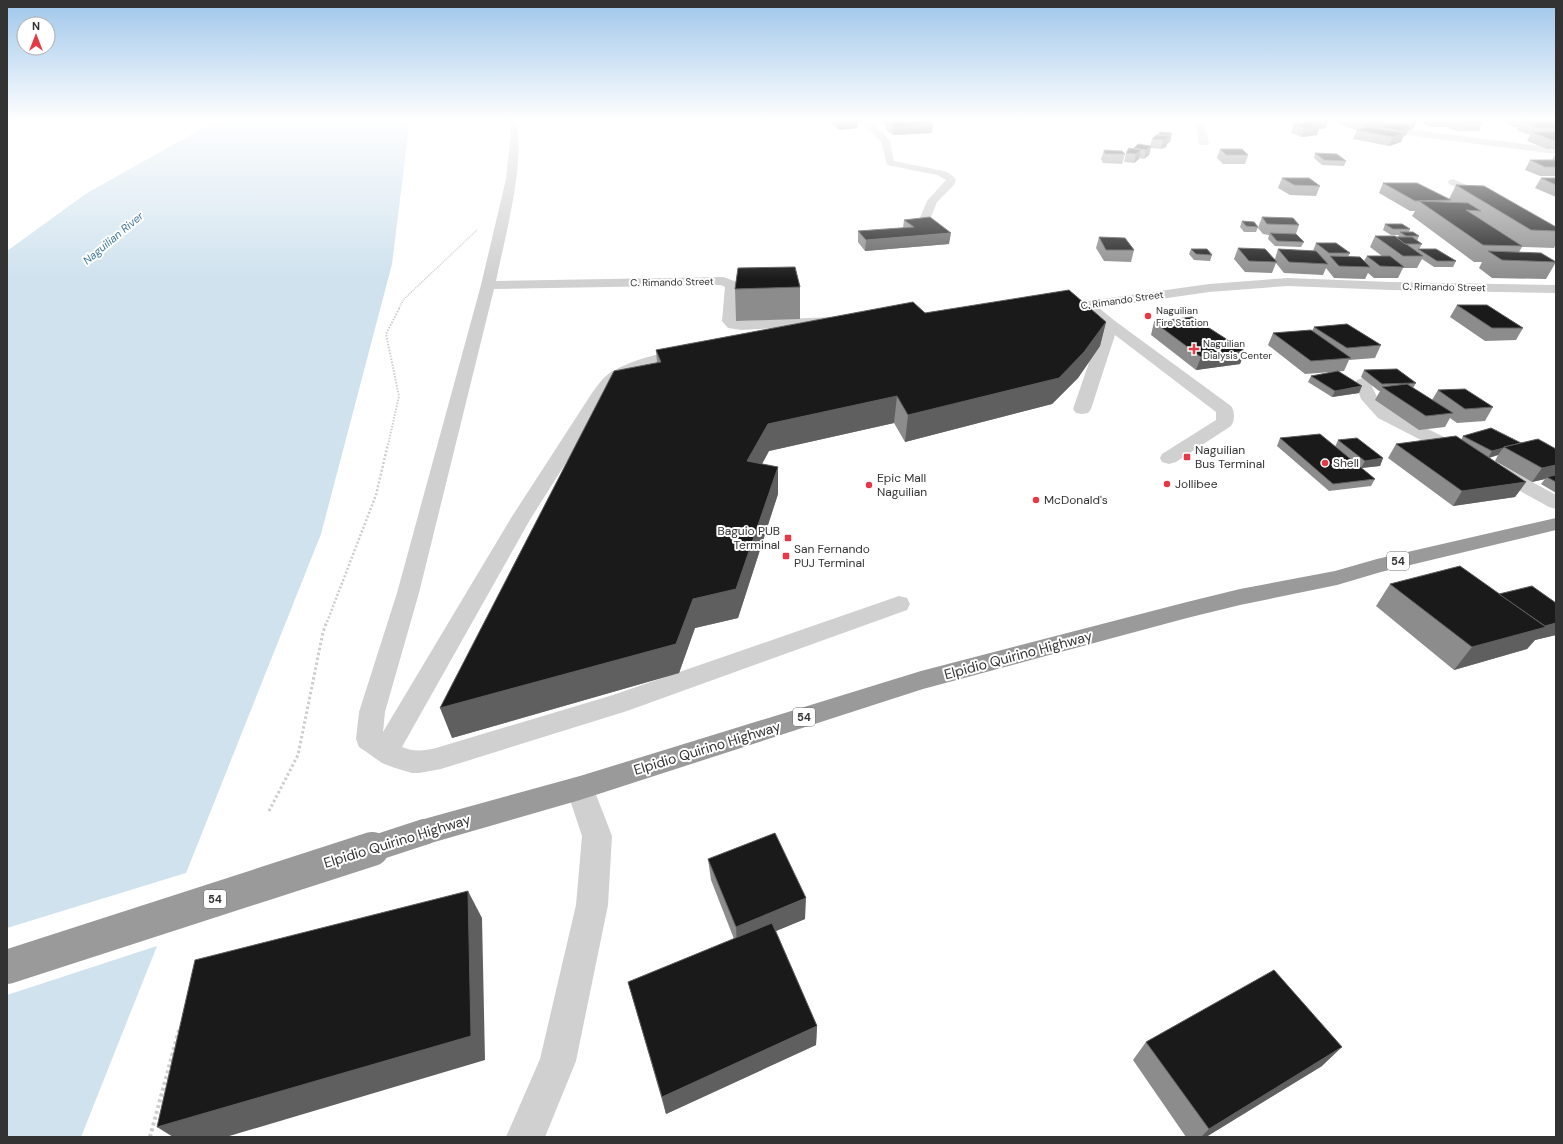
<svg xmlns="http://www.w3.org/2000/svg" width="1563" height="1144" font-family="'DM Sans',sans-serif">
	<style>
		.water { fill: #cfe2ee }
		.pier { fill: #fff }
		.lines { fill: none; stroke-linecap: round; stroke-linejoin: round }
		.path-far4 { stroke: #cdcdcd; stroke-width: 1.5; stroke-dasharray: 1 1; stroke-linecap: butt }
		.path-far3 { stroke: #cdcdcd; stroke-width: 2; stroke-dasharray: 1.5 1.5; stroke-linecap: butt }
		.path-far2 { stroke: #cdcdcd; stroke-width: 2.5; stroke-dasharray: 2 2; stroke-linecap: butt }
		.path-far1 { stroke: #cdcdcd; stroke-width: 3; stroke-dasharray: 2.5 2.5; stroke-linecap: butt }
		.path { stroke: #cdcdcd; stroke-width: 4; stroke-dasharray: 3 3; stroke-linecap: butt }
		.minor { fill: #d0d0d0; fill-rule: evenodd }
		.highway { fill: #9a9a9a; fill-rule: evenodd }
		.highway-bridge-far1 { stroke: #9a9a9a; stroke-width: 26 }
		.highway-bridge { stroke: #9a9a9a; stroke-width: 34 }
		.wall { fill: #8c8c8c }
		.shaded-wall { fill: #5f5f5f }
		.building { fill: #1a1a1a; stroke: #5f5f5f }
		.poi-dot { fill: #e63946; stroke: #fff; stroke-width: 1.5 }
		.labels { text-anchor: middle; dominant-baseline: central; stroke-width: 4; stroke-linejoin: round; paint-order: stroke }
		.far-street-label { font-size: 10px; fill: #333; stroke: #fff }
		.far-poi-label { font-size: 10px; fill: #333; stroke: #fff; text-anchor: start }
		.far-water-label { font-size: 11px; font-style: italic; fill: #3f7597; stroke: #fff }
		.shield { fill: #fff; stroke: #707070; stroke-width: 1 }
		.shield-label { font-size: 11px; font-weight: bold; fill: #333 }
		.poi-label { font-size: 12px; fill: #333; stroke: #fff; text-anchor: start }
		.near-street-label { font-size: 14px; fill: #333; stroke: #fff }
	</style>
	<rect width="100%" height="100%" fill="#fff"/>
	<polygon class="water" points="219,119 410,119 392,264 321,534 81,1137 7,1137 7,251 87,193"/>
	<polygon class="pier" points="189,872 160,945 7,995 7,928"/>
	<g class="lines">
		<polyline class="path-far4" points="399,308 404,299 477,230"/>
		<polyline class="path-far3" points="388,445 399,396 386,334 400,307"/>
		<polyline class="path-far2" points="327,622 376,495 388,444"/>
		<polyline class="path-far1" points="269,811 298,755 323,632 327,621"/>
		<polyline class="path" points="150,1137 179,1030"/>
		<g class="minor">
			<path d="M 508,119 L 516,119 C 526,162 505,236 496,281 L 723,277 L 737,282 L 739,285 L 737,321 L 833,317 L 838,318 L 840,321 L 838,324 L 833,325 L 741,330 L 728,328 L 722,321 L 725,287 L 721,285 L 494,289 L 419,593 L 385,712 L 383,732 L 511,518 L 592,393 C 596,388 600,381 606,376 C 621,363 672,347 691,352 L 694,355 L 691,358 C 664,365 630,365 612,390 L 531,518 L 402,747 C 413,752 424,751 436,748 L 613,695 L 899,596 L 907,598 L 910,604 L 907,610 L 627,711 L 441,769 L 419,773 L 412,773 L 395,768 L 382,763 L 365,751 L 359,747 L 356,739 L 359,712 L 397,593 L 481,285 L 506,179 L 511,133 Z"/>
			<path d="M 857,119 L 866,119 L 882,132 L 890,141 L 894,161 L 944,171 C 949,173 953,175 956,180 L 954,185 L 937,202 L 929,222 L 921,222 L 919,220 L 927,201 L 946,180 L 937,175 L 887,165 L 881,141 Z"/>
			<polygon points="1199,119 1207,119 1204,123 1209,143 1207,145 1201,145 1199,143 1196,123"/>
			<polygon points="1284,119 1362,119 1408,129 1556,148 1556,154 1408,135 1355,123 1288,122"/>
			<polygon points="1453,179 1491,196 1492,198 1491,200 1483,200 1449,184 1448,182 1449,180"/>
			<path d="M 1288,278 L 1390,282 L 1556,285 L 1556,293 L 1390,290 L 1288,286 L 1209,292 L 1099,308 L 1115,321 L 1231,406 C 1235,412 1235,420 1231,426 L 1176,462 L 1169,464 L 1162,462 L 1160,458 L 1162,454 L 1216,420 L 1216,412 L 1115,335 L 1091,409 L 1088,413 L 1082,414 L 1076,413 L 1073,409 L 1102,325 L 1085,309 L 1057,311 L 1052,310 L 1050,307 L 1052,304 L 1088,301 L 1209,284 Z"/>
			<polygon points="1363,378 1369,380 1377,397 1390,410 1466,448 1468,452 1466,456 1459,458 1452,456 1378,418 1361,399 1355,383 1357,380"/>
			<polygon points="1498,465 1505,467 1556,495 1556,509 1549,507 1491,475 1489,471 1491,467"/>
			<polygon points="580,776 590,779 612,836 608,905 576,1061 545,1137 506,1137 540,1059 576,905 582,836 566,788 570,779"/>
		</g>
		<polygon class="highway" points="1556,518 1556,530 1381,572 1337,585 1240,605 1187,618 923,689 580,800 424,845 413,841 409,832 413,823 424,819 580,776 921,671 1187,602 1240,589 1335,571 1377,559"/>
		<polyline class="highway-bridge-far1" points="369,850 424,832"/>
		<polyline class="highway-bridge" points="7,967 372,849"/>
	</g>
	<g class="wall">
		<polygon points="828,119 856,119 857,128 839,130 828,121"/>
		<polygon points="877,119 909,119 909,120 932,133 893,135 886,130 886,126"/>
		<polygon points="1295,119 1328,119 1326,128 1319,129 1317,135 1302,137 1291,133 1293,126 1292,126"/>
		<polygon points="1339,119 1385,119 1385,125 1388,124 1390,119 1418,119 1414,127 1409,131 1408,131 1406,135 1403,137 1401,142 1389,146 1353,139 1357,130 1337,124"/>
		<polygon points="1422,119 1488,119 1488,120 1476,120 1483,122 1479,131 1456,131 1447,127 1448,125 1447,127 1430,127 1421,122"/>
		<polygon points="1499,119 1556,119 1556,120 1549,119 1549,121 1556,123 1556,149 1547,149 1527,141 1530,135 1517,130 1519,127 1514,127 1498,121"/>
		<polygon points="1172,133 1170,142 1167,144 1166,147 1161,149 1151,148 1149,155 1144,159 1139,158 1139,159 1134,163 1124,162 1126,153 1134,149 1134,148 1150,146 1152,139 1158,135 1158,134"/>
		<polygon points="1220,149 1248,155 1245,164 1223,164 1217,158"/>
		<polygon points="1104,150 1125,154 1122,164 1103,163 1101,159"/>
		<polygon points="1315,153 1346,161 1344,166 1322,165 1314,158"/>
		<polygon points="1556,153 1556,176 1540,176 1525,170 1530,160 1552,160"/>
		<polygon points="1282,178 1320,186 1316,196 1290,195 1278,188"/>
		<polygon points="1541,178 1556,178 1556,197 1535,188"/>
		<polygon points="1383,183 1449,199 1456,185 1556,227 1556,244 1554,248 1522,247 1519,252 1556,262 1546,279 1492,278 1479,268 1482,262 1474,262 1412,216 1415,211 1410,211 1379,193"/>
		<polygon points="1262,217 1299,225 1296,234 1304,242 1301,247 1275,246 1268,239 1269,235 1263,234 1258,228"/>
		<polygon points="904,220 949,244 865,251 858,242 858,231 903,228"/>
		<polygon points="1242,221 1258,227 1256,232 1244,232 1240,227"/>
		<polygon points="1385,224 1410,229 1409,232 1419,236 1417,241 1422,244 1419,249 1456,261 1453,267 1434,267 1422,259 1417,268 1403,268 1398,278 1374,278 1368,273 1365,279 1334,278 1326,268 1323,275 1284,273 1276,263 1272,273 1245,272 1234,259 1238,248 1275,259 1278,249 1313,251 1316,243 1350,253 1348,257 1364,261 1367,256 1382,256 1370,247 1375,236 1398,237 1399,235 1391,235 1383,230"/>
		<polygon points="1099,237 1134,250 1131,262 1104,261 1096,248"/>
		<polygon points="1191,249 1212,255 1210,261 1194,260 1189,254"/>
		<polygon points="800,287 800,319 736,321 735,289"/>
		<polygon points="1457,305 1523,328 1516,340 1485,341 1450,317"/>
		<polygon points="1106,322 1100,346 1078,378 1052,404 905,442 894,423 769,451 762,464 778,467 778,494 738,618 695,628 679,673 452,738 657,362 656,350"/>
		<polygon points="1154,322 1245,351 1240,364 1196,370 1151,335"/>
		<polygon points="1314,327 1381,345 1375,358 1349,360 1344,371 1305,374 1268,345 1273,333 1312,331"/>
		<polygon points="1364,370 1416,383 1413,388 1432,400 1438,390 1493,407 1485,421 1457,423 1450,418 1445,427 1419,430 1375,400 1380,391 1379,391 1361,377"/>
		<polygon points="1311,376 1359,393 1332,397 1308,382"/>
		<polygon points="1463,436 1520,443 1556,449 1556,493 1541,484 1545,479 1532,482 1495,461 1498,455 1489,458 1526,482 1515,497 1453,506 1388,458 1396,444 1461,440"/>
		<polygon points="1280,438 1335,447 1338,440 1383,458 1380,466 1361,468 1375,479 1371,486 1329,491 1277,446"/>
		<polygon points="1390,584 1499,594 1556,603 1556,635 1535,640 1527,649 1454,670 1376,606"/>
		<polygon points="708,859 805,919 776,931 817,1026 816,1045 666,1114 628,982 734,939 711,880"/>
		<polygon points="1146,1042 1322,1066 1206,1137 1186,1137 1133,1060"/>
	</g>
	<g class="shaded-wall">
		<polygon points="889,119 909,119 908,126 933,124 932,133 893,135 894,127 889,123"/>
		<polygon points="1329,119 1326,128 1319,129 1317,135 1302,137 1305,128 1310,122"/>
		<polygon points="1371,119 1385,119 1384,121 1387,120 1383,128 1378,127 1377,130 1361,131 1365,123"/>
		<polygon points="1418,119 1414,127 1409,131 1413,122"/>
		<polygon points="858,120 857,128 839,130 839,121"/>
		<polygon points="1410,126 1406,135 1403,137 1401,142 1389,146 1393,137 1401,134 1402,131"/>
		<polygon points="1172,133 1170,142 1167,144 1170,135"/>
		<polygon points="1170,136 1166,147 1161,149 1163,140"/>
		<polygon points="1151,146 1149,155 1144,159 1146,150"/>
		<polygon points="1141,150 1139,159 1134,163 1136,154"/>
		<polygon points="951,233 949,244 865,251 866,240"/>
		<polygon points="1106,322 1100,346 1078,378 1052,404 905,442 908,415"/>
		<polygon points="1245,351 1240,364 1196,370 1201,357"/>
		<polygon points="1362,386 1359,393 1332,397 1335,391"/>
		<polygon points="897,396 894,423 769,451 748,489 747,461 768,424"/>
		<polygon points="1503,448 1498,455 1488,458 1492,451"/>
		<polygon points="1383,458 1380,466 1361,468 1365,461"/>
		<polygon points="1556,465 1556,477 1547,477 1545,479 1532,482 1542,468"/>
		<polygon points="778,467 778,494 738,618 695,628 679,673 452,738 440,708 693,599"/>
		<polygon points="1526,482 1515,497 1453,506 1462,491"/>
		<polygon points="1556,623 1556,635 1535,640 1527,649 1454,670 1472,647"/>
		<polygon points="468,891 482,918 485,1060 226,1137 173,1137 157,1127"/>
		<polygon points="806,898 805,919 737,947 736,927"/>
		<polygon points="817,1026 816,1045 666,1114 662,1097"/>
		<polygon points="1342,1047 1322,1066 1206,1137 1201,1137 1209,1129"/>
	</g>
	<g class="building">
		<polygon points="836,119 856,119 858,120 839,121"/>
		<polygon points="925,119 933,124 894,127 887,121"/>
		<polygon points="1299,119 1329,119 1310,122 1320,126 1305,128 1294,125 1310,122"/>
		<polygon points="1351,119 1381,119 1387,120 1365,123"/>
		<polygon points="1392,119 1418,119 1413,122"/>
		<polygon points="1453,119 1474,119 1483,122 1460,123"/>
		<polygon points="1522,121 1552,121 1556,123 1556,128 1539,128"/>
		<polygon points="1390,123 1410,126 1402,131 1378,127"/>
		<polygon points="1367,127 1405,133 1393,137 1357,130"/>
		<polygon points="1160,132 1172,133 1170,135 1158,134"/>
		<polygon points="1532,132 1556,132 1556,140 1552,140"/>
		<polygon points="1156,135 1170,136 1169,138 1163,140 1152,139"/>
		<polygon points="1138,144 1151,146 1146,150 1134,148"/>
		<polygon points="1129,148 1141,150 1136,154 1126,153"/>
		<polygon points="1220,149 1242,149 1248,155 1226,155"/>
		<polygon points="1104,150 1122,151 1125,154 1105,154"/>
		<polygon points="1315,153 1337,154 1346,161 1324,160"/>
		<polygon points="1530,160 1556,160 1556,167 1545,167"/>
		<polygon points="1282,178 1309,178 1320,186 1294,185"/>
		<polygon points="1541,178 1556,178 1556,185"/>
		<polygon points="1383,183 1417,183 1451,200 1415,201"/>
		<polygon points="1456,185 1484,186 1556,227 1556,231 1531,230"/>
		<polygon points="1419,201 1468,203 1481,211 1466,210 1522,246 1483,245"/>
		<polygon points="930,217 951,233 866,240 858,231 914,227 904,220"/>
		<polygon points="1262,217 1293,218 1299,225 1267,224"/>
		<polygon points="1242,221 1254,222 1258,227 1246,226"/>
		<polygon points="1385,224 1402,224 1410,229 1393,229"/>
		<polygon points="1400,232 1413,232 1419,236 1406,236"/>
		<polygon points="1270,233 1296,234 1304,242 1277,241"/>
		<polygon points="1375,236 1395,236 1423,256 1403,256"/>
		<polygon points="1099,237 1125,238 1134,250 1106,250"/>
		<polygon points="1396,237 1412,237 1422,244 1405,244"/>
		<polygon points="1316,243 1336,243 1350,253 1329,253"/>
		<polygon points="1238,248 1265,249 1277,262 1249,261"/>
		<polygon points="1191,249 1207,249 1212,255 1196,254"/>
		<polygon points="1278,249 1316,251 1328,264 1289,262"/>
		<polygon points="1418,249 1436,249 1456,261 1437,261"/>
		<polygon points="1488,251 1541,253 1556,262 1502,260"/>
		<polygon points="1330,256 1360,257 1370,267 1339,266"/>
		<polygon points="1367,256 1390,256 1404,267 1380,266"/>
		<polygon points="795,267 800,287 735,289 738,268"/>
		<polygon points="1069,290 1106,322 1084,352 1059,378 908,415 897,396 768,424 747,461 778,467 736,589 693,599 676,644 440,708 614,371 661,362 656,350 913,302 925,313"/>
		<polygon points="1457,305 1487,305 1523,328 1492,328"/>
		<polygon points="1192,317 1245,351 1201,357 1154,322"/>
		<polygon points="1347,324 1381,345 1347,348 1314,327"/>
		<polygon points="1311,330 1351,358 1311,361 1273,333"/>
		<polygon points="1397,369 1416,383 1382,384 1364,370"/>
		<polygon points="1338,371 1362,386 1335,391 1311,376"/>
		<polygon points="1407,384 1453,413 1426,416 1382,387"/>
		<polygon points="1465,389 1493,407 1465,409 1438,390"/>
		<polygon points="1491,428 1521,443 1504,447 1503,448 1492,451 1463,436"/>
		<polygon points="1320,434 1375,479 1333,484 1280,438"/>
		<polygon points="1456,436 1526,482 1462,491 1396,444"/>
		<polygon points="1357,438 1383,458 1365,461 1338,440"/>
		<polygon points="1538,439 1556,449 1556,465 1542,468 1504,447"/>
		<polygon points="1556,475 1556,482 1547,477"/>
		<polygon points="1460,566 1546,627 1472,647 1390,584"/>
		<polygon points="1532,586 1556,603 1556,623 1545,626 1499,594"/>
		<polygon points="775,833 806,898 736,927 708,859"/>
		<polygon points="468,891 471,1036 157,1127 195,960"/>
		<polygon points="772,923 817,1026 662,1097 628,982"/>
		<polygon points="1274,970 1342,1047 1209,1129 1146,1042"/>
	</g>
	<linearGradient id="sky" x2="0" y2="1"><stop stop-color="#9ec6ea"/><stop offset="0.43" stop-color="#fff"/><stop offset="1" stop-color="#fff" stop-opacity="0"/></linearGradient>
	<rect width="1563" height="279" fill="url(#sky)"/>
	<g class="poi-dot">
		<circle cx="1148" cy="316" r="4"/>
		<path d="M1192 343h4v4h4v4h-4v4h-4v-4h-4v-4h4z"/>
		<rect x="1183" y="453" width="8" height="8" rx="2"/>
		<circle cx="1325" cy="463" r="4"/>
		<circle cx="1167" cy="484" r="4"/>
		<circle cx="869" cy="485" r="4"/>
		<circle cx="1036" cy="500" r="4"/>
		<rect x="784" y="534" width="8" height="8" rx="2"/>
		<rect x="782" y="552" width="8" height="8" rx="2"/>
	</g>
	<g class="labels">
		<g class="far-street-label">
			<text transform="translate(672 282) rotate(-1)">C. Rimando Street</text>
			<text transform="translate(1444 287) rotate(1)">C. Rimando Street</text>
			<text transform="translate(1122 300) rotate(-8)">C. Rimando Street</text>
		</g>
		<g class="far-poi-label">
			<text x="1156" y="310">Naguilian<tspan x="1156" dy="12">Fire Station</tspan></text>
			<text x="1203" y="343">Naguilian<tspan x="1203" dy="12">Dialysis Center</tspan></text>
		</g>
		<g class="far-water-label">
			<text transform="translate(113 238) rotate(-40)">Naguilian River</text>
		</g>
		<g class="shield">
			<rect x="1387" y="552" width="22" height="18" rx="3"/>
			<rect x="793" y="708" width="22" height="18" rx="3"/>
			<rect x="204" y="890" width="22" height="18" rx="3"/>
		</g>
		<g class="shield-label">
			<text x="1398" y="561">54</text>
			<text x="804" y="717">54</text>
			<text x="215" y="899">54</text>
		</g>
		<g class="poi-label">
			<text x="1195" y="450">Naguilian<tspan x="1195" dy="14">Bus Terminal</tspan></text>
			<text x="1333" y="463">Shell</text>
			<text x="877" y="478">Epic Mall<tspan x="877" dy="14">Naguilian</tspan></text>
			<text x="1175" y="484">Jollibee</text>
			<text x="1044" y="500">McDonald's</text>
			<text x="780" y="531" text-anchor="end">Baguio PUB<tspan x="780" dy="14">Terminal</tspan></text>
			<text x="794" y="549">San Fernando<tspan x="794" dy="14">PUJ Terminal</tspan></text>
		</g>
		<g class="near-street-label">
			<text transform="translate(1018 655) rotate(-15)">Elpidio Quirino Highway</text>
			<text transform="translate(707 748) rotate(-17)">Elpidio Quirino Highway</text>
			<text transform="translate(397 841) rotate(-17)">Elpidio Quirino Highway</text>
		</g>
	</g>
	<rect width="1563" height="1144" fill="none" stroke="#333333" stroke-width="16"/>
	<g transform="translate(36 36)"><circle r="19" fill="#ffffff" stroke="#adadad"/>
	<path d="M0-3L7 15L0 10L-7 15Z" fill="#e63946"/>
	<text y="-6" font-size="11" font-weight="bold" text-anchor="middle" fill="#333333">N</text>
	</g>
</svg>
